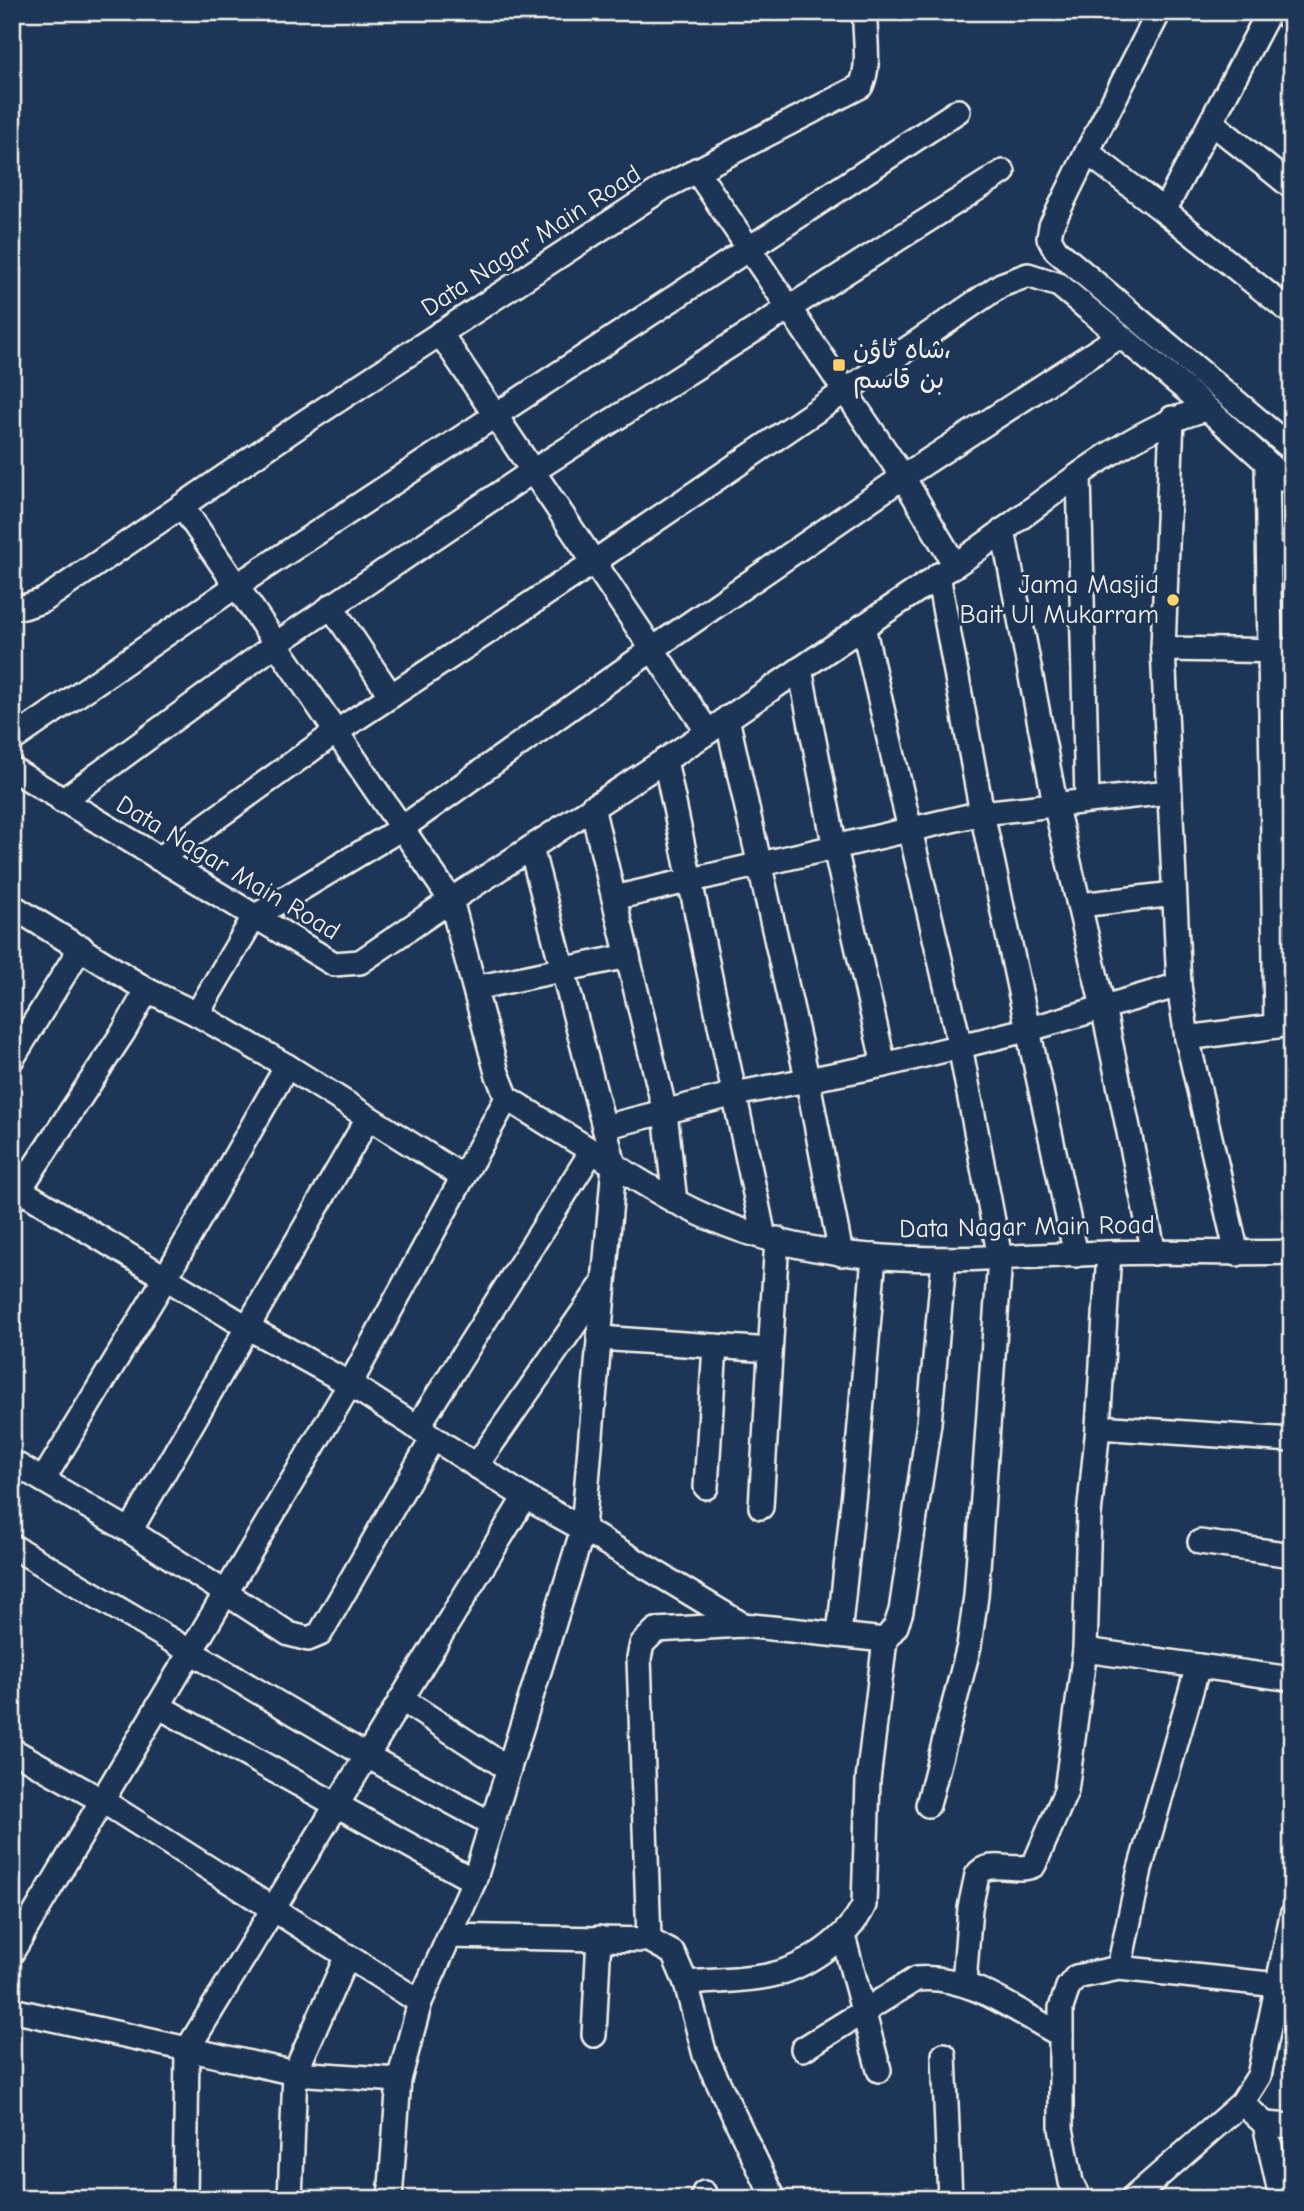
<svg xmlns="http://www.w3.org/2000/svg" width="1304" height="2211" font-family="'Comic Neue','Playpen Sans Arabic',sans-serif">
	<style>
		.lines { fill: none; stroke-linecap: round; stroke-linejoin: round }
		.minor-casing { stroke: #f4f1e8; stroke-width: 28 }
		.minor { stroke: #1d3557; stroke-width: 23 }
		.poi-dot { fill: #ffd166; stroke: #1d3557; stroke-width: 2.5 }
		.labels { text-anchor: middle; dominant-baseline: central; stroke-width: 6; stroke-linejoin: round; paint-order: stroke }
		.street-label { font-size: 26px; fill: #f4f1e8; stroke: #1d3557 }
		.poi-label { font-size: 26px; fill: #f4f1e8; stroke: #1d3557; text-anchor: start }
	</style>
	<rect width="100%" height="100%" fill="#1d3557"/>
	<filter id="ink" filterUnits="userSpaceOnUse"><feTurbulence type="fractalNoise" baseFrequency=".0143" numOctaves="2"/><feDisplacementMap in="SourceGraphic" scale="14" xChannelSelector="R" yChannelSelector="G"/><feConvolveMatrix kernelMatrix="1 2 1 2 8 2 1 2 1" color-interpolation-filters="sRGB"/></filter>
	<g filter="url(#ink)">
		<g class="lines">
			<defs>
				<g id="minor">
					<polyline points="1269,12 1164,211 1087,152 1051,226 1049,238 1056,250 1292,449"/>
					<polyline points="1283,12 1292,21"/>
					<polyline points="1211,122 1292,187"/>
					<polyline points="1087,152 1159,12"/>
					<polyline points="696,170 903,477 955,565"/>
					<polyline points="1164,211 1292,313"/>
					<path d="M 440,333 L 708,732 C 790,676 872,620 955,565 C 1031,515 1117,432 1206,409"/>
					<polyline points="1172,418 1163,649 1179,985 1187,1038 1237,1254"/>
					<polyline points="1267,463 1276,1026"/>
					<polyline points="1079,476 1087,800"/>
					<polyline points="182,506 451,900 708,732"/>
					<polyline points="1003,530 1055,803 1103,1007 1154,1253"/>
					<polyline points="1269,554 1292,556"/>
					<polyline points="938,575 982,813 1076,1255"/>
					<path d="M 12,606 L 24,607 L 44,600 L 303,423 L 663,188 L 861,86 C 871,63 864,38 865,12"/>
					<polyline points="331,606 391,696"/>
					<polyline points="863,626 960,1046 1000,1258 976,1596 969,1646 928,1805"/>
					<polyline points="1163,649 1292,651"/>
					<polyline points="800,669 835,848 884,1065"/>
					<polyline points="727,718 808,1082 841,1254"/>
					<polyline points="12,740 236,586 958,111"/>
					<polyline points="665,760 764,1237"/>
					<polyline points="12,769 334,964 360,962 451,900 497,1073 507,1098 614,1165 531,848"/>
					<polyline points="62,801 276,644 533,471 1003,172"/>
					<polyline points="592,807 665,1112 675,1202"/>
					<polyline points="159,859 336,732 594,562 1001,285 1028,275 1059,285 1191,394 1292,485"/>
					<polyline points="614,898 982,813 1168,792"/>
					<polyline points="1080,905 1174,894"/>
					<polyline points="12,906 147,990 197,1014 287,1066 463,1177 350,1384 12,1952"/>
					<polyline points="475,988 628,956"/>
					<polyline points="197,1014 254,917 402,828 653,649 903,477 1120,336"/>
					<polyline points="1187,1038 1292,1024"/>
					<polyline points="12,1059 81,947"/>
					<polyline points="604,1127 735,1094 884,1065 1030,1029 1179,985"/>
					<polyline points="463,1177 507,1098"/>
					<path d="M 12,1185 L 247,1327 L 350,1384 L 525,1497 L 583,1529 L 614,1165 C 649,1187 683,1208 722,1223 C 843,1272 978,1258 1106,1253 C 1168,1251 1230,1254 1292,1252"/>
					<polyline points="12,1201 124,1031 147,990"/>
					<polyline points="1109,1253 1098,1427 1292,1440"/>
					<polyline points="599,1338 770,1350"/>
					<polyline points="417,1428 592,1151"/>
					<polyline points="12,1462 130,1531 289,1634 308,1639 320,1634 433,1438"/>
					<polyline points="476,1466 602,1285"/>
					<polyline points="43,1480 166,1277 287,1066"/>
					<polyline points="706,1487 715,1346"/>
					<polyline points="761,1507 777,1239"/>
					<polyline points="130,1531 368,1118"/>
					<polyline points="1200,1542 1292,1555"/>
					<polyline points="12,1546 367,1756 492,1824"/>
					<polyline points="839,1635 856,1473 874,1256"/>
					<polyline points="1085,1650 1292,1679"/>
					<polyline points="401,1699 509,1769"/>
					<polyline points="158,1706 474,1881 420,2002 399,2080 390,2199"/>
					<polyline points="12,1750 101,1800 420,2002"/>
					<polyline points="474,1881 583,1529 743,1625"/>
					<polyline points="449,1936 649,1940"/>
					<polyline points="843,1936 879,2070"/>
					<polyline points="1119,1968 1140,1869 1198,1666"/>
					<path d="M 686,1983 C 712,1981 740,1981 767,1976 C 804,1969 848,1939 864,1905 L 868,1780 L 885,1640"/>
					<path d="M 964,1983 L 970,1908 L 977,1875 C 988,1858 1018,1874 1034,1865 L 1066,1791 L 1085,1650 L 1089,1515 L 1098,1427"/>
					<polyline points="12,2010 295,2073 399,2080"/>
					<polyline points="594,2035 599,1938"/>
					<path d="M 803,2049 L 916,1979 C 968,1973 1016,2011 1061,2035"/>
					<polyline points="944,2055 950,2199"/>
					<polyline points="1242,2103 1265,2124 1279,2188 1286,2199"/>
					<polyline points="1265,2124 1292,2126"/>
					<polyline points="185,2199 187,2050 525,1497"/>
					<polyline points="290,2199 295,2073 347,1956"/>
					<polyline points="703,2199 704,2193"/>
					<polyline points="774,2199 705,2055 686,1983 673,1953 649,1940 639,1658 642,1644 656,1630 743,1625 885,1640 896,1626 901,1611 929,1423 944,1261"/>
					<polyline points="1079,2199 1071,2182 1061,2128 1061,2008 1068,1987 1076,1977 1119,1968 1278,1985"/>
					<polyline points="1132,2199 1242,2103 1259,2076 1292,1915"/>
				</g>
			</defs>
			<use href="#minor" class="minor-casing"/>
			<use href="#minor" class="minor"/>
		</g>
	</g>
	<g class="poi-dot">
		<rect x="832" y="358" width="14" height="14" rx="3.5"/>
		<circle cx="1173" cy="600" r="7"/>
	</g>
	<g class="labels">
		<g class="street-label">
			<text transform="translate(531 241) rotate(-33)">Data Nagar Main Road</text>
			<text transform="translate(228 868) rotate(31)">Data Nagar Main Road</text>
			<text transform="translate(1027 1227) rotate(-1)">Data Nagar Main Road</text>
		</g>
		<g class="poi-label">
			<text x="853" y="350">شاہ ٹاؤن،<tspan x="853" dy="30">بن قاسم</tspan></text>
			<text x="1159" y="585" text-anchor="end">Jama Masjid<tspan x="1159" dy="30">Bait Ul Mukarram</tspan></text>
		</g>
	</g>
	<rect width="1304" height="2211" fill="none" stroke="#1d3557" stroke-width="42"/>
	<rect x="21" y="21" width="1262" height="2169" fill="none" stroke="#f4f1e8" stroke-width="2.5" filter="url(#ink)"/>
</svg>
